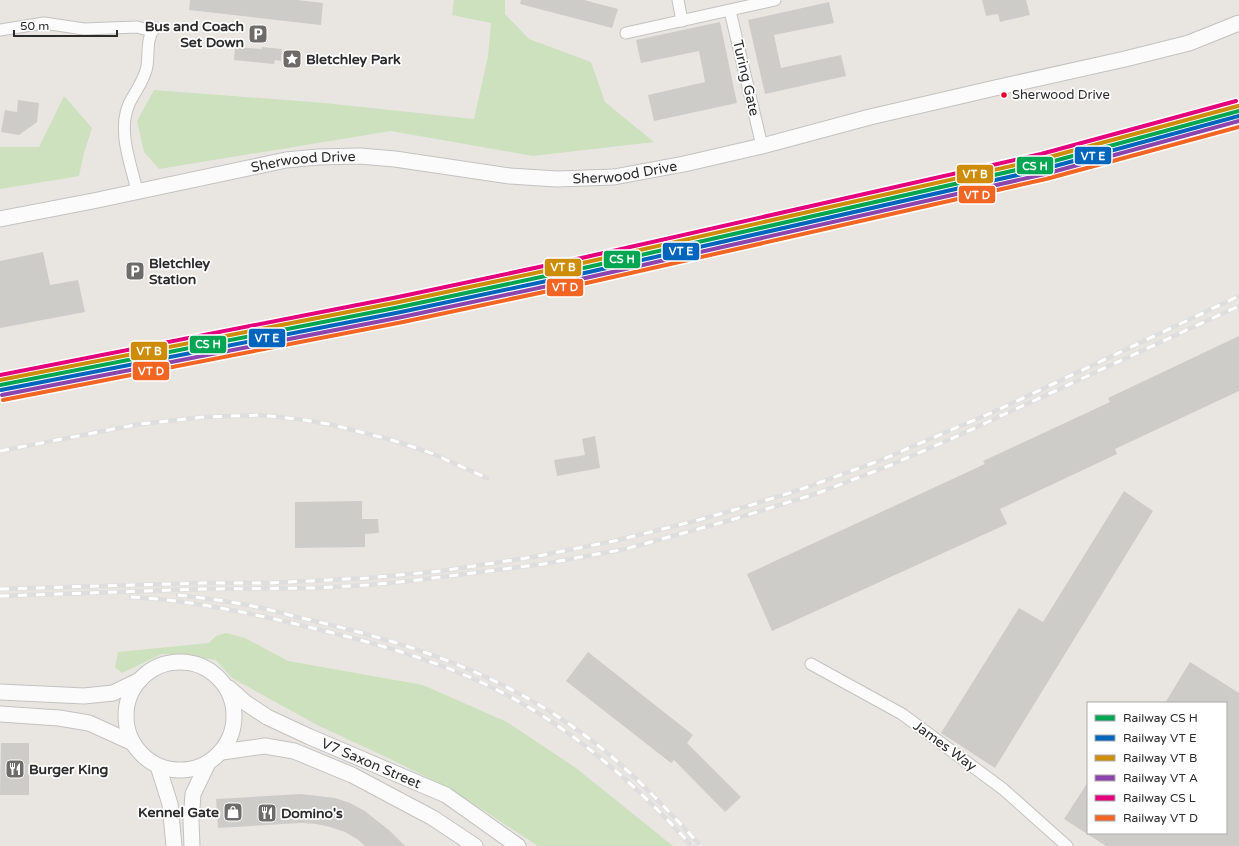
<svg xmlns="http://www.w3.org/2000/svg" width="1239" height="846" font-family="'Varela Round',sans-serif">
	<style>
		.green { fill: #cde1be }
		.building { fill: #ceccc9 }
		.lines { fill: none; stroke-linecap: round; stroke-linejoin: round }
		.street-casing { stroke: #c3c2c1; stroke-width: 13 }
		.secondary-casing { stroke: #c3c2c1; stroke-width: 17 }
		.street { stroke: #fcfbfb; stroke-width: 11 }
		.secondary { stroke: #fcfbfb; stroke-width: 15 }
		.rail-casing { stroke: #dededf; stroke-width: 4.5 }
		.rail { stroke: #fff; stroke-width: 3; stroke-dasharray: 9; stroke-linecap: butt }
		.rail-1-casing { stroke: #fff; stroke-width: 7 }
		.rail-2-casing { stroke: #fff; stroke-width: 7 }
		.rail-3-casing { stroke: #fff; stroke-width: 7 }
		.rail-4-casing { stroke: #fff; stroke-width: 7 }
		.rail-5-casing { stroke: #fff; stroke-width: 7 }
		.rail-6-casing { stroke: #fff; stroke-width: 7 }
		.rail-1 { stroke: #00a651; stroke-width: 4 }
		.rail-2 { stroke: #0065bd; stroke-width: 4 }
		.rail-3 { stroke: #ce8d09; stroke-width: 4 }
		.rail-4 { stroke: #8e44ad; stroke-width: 4 }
		.rail-5 { stroke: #e5007d; stroke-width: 4 }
		.rail-6 { stroke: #f26522; stroke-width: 4 }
		.bus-dot { fill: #e4002b; stroke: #fff; stroke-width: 1.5 }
		.labels { text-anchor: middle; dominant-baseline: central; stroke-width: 3.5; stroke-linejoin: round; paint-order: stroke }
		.bus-label { font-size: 13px; fill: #2b2b2b; stroke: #fff; text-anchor: start }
		.poi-label { font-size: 14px; font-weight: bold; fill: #2b2b2b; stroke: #fff; text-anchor: start }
		.street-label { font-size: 14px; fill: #2b2b2b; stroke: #fff }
		.line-badge { stroke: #fff; stroke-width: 1.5 }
		.badge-label { font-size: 11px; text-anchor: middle; font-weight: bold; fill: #fff }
	</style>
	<rect width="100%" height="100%" fill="#e9e6e2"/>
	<g class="green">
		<polygon points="454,0 505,0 505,14 529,39 591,62 605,102 654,142 533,156 391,131 159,169 144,152 137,121 154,90 325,103 474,119 488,56 491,23 452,15"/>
		<polygon points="64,96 92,128 84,153 79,176 0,189 0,147 39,147"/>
		<polygon points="226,633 245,638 288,661 423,685 507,722 576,768 673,846 538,846 451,789 386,757 319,726 232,678 216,660 190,656 162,654 122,673 115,667 118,652 209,643 216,636"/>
	</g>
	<g class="building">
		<polygon points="190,0 297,0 323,3 321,25 189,10"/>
		<polygon points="521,0 584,0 618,9 612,28 520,4"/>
		<polygon points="982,0 1026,0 1030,15 1000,22 998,14 986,16"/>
		<polygon points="829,2 834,23 774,35 781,68 841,55 846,76 765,94 748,20"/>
		<polygon points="720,22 737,103 654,121 648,95 705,82 699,51 641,63 636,40"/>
		<polygon points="235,47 262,49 262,47 282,49 281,61 275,60 274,64 234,60"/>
		<polygon points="18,100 39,103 37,122 19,135 1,132 5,110 17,112"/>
		<polygon points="43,252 50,285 78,280 85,312 0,328 0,261"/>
		<polygon points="1239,336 1239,391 1115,449 1117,454 1000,509 1007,524 772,631 747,574 985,464 983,461 1110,402 1108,398"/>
		<polygon points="595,436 600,468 557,476 554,460 585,455 582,439"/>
		<polygon points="1124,491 1153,511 995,768 941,733 1019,608 1043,622"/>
		<polygon points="362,501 362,519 378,519 379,533 365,534 365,547 295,548 295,502"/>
		<polygon points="588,652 693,735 687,743 741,797 725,812 674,760 671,763 566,681"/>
		<polygon points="1190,662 1239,693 1239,846 1106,846 1064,819 1088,782 1088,833 1226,833 1226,703 1165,703"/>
		<polygon points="1,743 29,743 29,795 0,795"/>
		<polygon points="301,794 335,798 350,803 365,811 376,820 389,830 405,846 365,846 357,839 345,832 330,827 316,824 301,823 218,828 216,799"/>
	</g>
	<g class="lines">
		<defs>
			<g id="street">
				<polyline points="678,0 682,21"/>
				<polyline points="730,11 762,146"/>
				<polyline points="0,30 44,23 84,29 137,27 152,31"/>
				<polyline points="626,33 775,0"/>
				<path d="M 137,191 C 131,164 117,131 129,104 C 135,91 145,80 147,66 C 149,53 146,37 155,28"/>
				<polyline points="811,664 902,714 1003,789 1067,846"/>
			</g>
			<g id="secondary">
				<path id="s1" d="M 0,219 L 93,201 L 286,160 L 318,157 L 360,156 L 395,159 L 510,176 L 557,179 L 614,177 L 684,164 L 762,146 L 870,117 L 995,88 L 1125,59 L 1189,43 L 1239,23"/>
				<circle cx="180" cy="716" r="54"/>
				<path id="s2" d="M 229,688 L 246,703 L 267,717 L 310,737 L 446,795 L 518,846"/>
				<polyline points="0,692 84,696 113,693 140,680"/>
				<polyline points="0,714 59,718 89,723 133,743"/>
				<polyline points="222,752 265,746 294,751 352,775 433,818 475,846"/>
				<polyline points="158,766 170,804 174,846"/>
				<polyline points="192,846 191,821 193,794 207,765"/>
			</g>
		</defs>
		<use href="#street" class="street-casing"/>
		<use href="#secondary" class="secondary-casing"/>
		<use href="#street" class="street"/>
		<use href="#secondary" class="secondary"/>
		<defs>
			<g id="rail">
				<polyline points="0,451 140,424 205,417 261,415 305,420 333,425 392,440 431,453 487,478"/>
				<polyline points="0,589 203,583 269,583 368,578 441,571 533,557 614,541 695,521 748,506 799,490 881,460 1000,409 1239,296"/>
				<path d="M 178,595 C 203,598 228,601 252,606 C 267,609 282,613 297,617 C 400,640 496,670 583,734 C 627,766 664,806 701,846"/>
				<polyline points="0,596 203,589 317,588 368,585 410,581 543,564 625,549 731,520 818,493 886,467 953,438 1239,306"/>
				<path d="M 131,597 C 188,600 245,612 300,625 C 360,639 421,655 478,681 C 560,717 632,780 692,846"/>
			</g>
		</defs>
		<use href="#rail" class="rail-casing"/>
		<use href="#rail" class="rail"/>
		<defs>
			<polyline id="rail-1" points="0,385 400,307 588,267 1043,164 1239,111"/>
			<polyline id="rail-2" points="1,390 401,312 589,272 1044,169 1239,116"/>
			<polyline id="rail-3" points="0,380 399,302 587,262 1042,159 1238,106"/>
			<polyline id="rail-4" points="2,395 402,317 590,277 1045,174 1239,121"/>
			<polyline id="rail-5" points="0,375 398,297 586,257 1041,154 1236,101"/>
			<polyline id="rail-6" points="3,400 403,322 591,282 1046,179 1239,127"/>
		</defs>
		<use href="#rail-1" class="rail-1-casing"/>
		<use href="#rail-2" class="rail-2-casing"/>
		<use href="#rail-3" class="rail-3-casing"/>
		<use href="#rail-4" class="rail-4-casing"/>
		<use href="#rail-5" class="rail-5-casing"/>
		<use href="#rail-6" class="rail-6-casing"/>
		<use href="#rail-1" class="rail-1"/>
		<use href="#rail-2" class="rail-2"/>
		<use href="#rail-3" class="rail-3"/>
		<use href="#rail-4" class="rail-4"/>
		<use href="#rail-5" class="rail-5"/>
		<use href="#rail-6" class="rail-6"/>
	</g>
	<defs>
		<symbol id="parking-square" viewBox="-11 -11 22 22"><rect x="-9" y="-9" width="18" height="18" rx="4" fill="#6e6c6b" stroke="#fff"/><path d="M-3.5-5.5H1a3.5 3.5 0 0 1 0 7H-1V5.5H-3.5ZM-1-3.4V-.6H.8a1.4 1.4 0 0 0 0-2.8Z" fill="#fff"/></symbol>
		<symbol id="sight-square" viewBox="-11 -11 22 22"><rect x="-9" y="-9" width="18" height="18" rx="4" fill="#6e6c6b" stroke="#fff"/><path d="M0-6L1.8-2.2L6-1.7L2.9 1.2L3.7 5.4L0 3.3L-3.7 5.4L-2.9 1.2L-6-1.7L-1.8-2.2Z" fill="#fff"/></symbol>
		<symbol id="restaurant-square" viewBox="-11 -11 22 22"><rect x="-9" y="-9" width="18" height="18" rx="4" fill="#6e6c6b" stroke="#fff"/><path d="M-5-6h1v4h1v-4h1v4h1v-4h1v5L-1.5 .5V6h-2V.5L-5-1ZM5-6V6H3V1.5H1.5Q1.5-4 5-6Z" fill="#fff"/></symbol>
		<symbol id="shop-square" viewBox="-11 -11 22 22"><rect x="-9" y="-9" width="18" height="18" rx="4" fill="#6e6c6b" stroke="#fff"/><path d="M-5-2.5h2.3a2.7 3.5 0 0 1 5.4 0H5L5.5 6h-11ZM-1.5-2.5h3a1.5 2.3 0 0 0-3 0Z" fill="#fff"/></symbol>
	</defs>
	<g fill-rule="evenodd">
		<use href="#parking-square" x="247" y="23" width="22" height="22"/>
		<use href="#sight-square" x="281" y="48" width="22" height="22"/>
		<use href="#parking-square" x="124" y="260" width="22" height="22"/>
		<use href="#restaurant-square" x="4" y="758" width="22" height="22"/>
		<use href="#shop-square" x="222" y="801" width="22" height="22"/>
		<use href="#restaurant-square" x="256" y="802" width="22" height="22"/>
	</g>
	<circle class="bus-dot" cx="1004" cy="95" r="3.5"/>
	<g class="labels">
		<g class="bus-label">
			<text x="1012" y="95">Sherwood Drive</text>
		</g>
		<g class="poi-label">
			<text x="244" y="26" text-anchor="end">Bus and Coach<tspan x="244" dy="16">Set Down</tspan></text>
			<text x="306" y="59">Bletchley Park</text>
			<text x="149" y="263">Bletchley<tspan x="149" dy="16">Station</tspan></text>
			<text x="29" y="769">Burger King</text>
			<text x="219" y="812" text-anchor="end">Kennel Gate</text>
			<text x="281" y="813">Domino's</text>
		</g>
		<g class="street-label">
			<text transform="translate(746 78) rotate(77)">Turing Gate</text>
			<text stroke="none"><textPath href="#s1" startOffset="309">Sherwood Drive</textPath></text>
			<text stroke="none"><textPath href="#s1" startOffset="633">Sherwood Drive</textPath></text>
			<text transform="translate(945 746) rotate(36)">James Way</text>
			<text stroke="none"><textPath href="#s2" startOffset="162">V7 Saxon Street</textPath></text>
		</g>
	</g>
	<g class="line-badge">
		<rect x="1074" y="146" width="38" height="19" rx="4" fill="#0065bd"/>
		<rect x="1016" y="156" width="38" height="19" rx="4" fill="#00a651"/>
		<rect x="956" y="164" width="38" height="20" rx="4" fill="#ce8d09"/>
		<rect x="958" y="185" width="38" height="19" rx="4" fill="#f26522"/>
		<rect x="662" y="242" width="38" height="19" rx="4" fill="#0065bd"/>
		<rect x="603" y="250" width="38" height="19" rx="4" fill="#00a651"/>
		<rect x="544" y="258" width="38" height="19" rx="4" fill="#ce8d09"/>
		<rect x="546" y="278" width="38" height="19" rx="4" fill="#f26522"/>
		<rect x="248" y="328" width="38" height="20" rx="4" fill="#0065bd"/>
		<rect x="189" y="335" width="38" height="19" rx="4" fill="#00a651"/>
		<rect x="130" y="341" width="38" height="20" rx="4" fill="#ce8d09"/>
		<rect x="132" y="361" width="38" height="20" rx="4" fill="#f26522"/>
	</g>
	<g class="badge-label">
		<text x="1093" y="160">VT E</text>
		<text x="1035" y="170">CS H</text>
		<text x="975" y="178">VT B</text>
		<text x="977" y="199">VT D</text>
		<text x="681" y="255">VT E</text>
		<text x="622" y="263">CS H</text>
		<text x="563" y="271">VT B</text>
		<text x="565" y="291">VT D</text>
		<text x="267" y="342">VT E</text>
		<text x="208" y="348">CS H</text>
		<text x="149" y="355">VT B</text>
		<text x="151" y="375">VT D</text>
	</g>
	<rect x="1087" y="702" width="140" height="132" fill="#ffffff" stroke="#aaaaaa"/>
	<rect x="1095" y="715" width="20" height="6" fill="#00a651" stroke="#aaaaaa"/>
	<text x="1123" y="722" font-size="12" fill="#2b2b2b">Railway CS H</text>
	<rect x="1095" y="735" width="20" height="6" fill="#0065bd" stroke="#aaaaaa"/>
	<text x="1123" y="742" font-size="12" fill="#2b2b2b">Railway VT E</text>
	<rect x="1095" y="755" width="20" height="6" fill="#ce8d09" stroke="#aaaaaa"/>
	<text x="1123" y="762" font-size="12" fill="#2b2b2b">Railway VT B</text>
	<rect x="1095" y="775" width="20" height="6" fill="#8e44ad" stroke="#aaaaaa"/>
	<text x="1123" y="782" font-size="12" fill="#2b2b2b">Railway VT A</text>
	<rect x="1095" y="795" width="20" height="6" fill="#e5007d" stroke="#aaaaaa"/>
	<text x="1123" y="802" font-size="12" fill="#2b2b2b">Railway CS L</text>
	<rect x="1095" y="815" width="20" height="6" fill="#f26522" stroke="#aaaaaa"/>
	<text x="1123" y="822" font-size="12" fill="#2b2b2b">Railway VT D</text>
	<path d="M14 30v6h103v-6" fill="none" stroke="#2b2b2b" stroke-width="2"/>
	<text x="20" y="30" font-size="12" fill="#2b2b2b" stroke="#ffffff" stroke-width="3" paint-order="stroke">50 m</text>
</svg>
